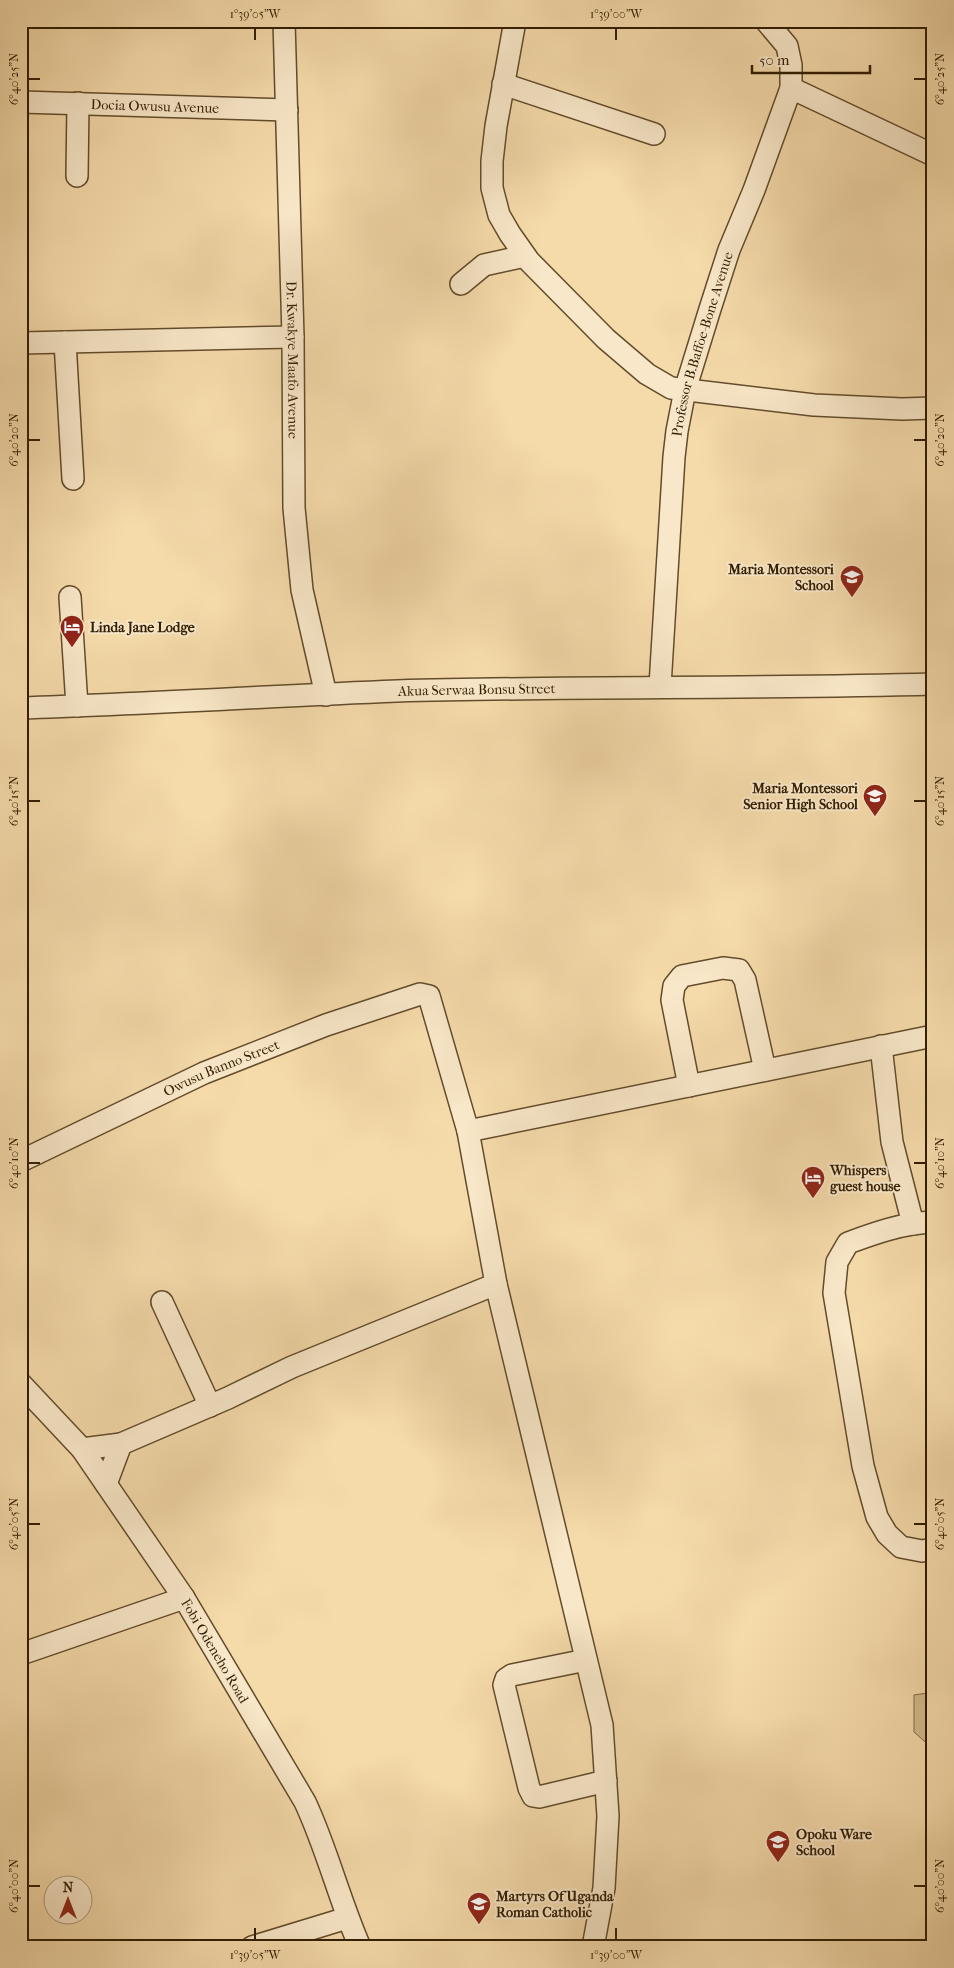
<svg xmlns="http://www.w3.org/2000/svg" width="954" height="1968" font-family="'IM FELL French Canon',serif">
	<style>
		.green { fill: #d4ba8d; stroke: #836c47 }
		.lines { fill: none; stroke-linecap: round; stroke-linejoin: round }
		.minor-casing { stroke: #634c2b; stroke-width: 24 }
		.minor { stroke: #f8e7c8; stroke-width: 21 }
		.ticks { fill: none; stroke: #321d01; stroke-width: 2 }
		.labels { text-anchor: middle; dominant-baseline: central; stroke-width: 4; stroke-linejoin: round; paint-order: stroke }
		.street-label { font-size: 14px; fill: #321d01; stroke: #f8e7c8 }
		.poi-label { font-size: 14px; font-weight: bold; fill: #321d01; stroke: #f8e7c8; text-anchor: start }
		.neatline { fill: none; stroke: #321d01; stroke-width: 2 }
		.ticks-label { font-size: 12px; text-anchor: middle; fill: #321d01 }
	</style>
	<rect width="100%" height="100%" fill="#f5daaa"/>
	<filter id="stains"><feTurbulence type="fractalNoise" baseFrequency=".004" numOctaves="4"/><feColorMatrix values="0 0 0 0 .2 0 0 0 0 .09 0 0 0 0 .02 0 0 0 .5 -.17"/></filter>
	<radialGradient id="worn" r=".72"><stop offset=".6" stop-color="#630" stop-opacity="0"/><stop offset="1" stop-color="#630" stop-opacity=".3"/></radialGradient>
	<polygon class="green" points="933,1692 933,1749 914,1732 914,1695"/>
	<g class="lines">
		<defs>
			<g id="minor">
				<path id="s1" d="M 284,21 L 293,337 L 294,508 L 302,590 L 326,695"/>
				<polyline points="515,21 496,126 492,161 492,188 499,215 510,234 529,261 606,339 647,374 671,388 814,405 902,409 933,408"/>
				<polyline points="503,84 654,134"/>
				<polyline points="791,88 933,155"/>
				<path id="s2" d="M 21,102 L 287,110"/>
				<polyline points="77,176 78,103"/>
				<polyline points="461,284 484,265 525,256"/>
				<polyline points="65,342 73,479"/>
				<polyline points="21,343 293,337"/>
				<polyline points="70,597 77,706"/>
				<path id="s3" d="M 660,686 L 674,457 L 677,431 L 685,390 L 710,309 L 729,250 L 754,190 L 791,88 L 791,65 L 787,46 L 766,21"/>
				<path id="s4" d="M 21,708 C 146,704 272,696 397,691 C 575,686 754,689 933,684"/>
				<polyline points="881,1046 892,1142 913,1224"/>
				<polyline points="689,1086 672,1000 674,986 682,976 723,968 739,970 745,980 765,1070"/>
				<polyline points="468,1131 933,1036"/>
				<path id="s5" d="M 21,1161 L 204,1073 L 326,1025 L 414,996 L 420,994 L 429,996 L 468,1131 L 496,1284 L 602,1725 L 608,1816 L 604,1888 L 593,1947"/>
				<path d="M 933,1222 C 903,1223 875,1233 848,1243 L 837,1262 L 834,1293 L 863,1466 L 877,1517 L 887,1534 L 901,1547 L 922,1551 L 933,1549"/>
				<polyline points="162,1302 210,1406"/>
				<path id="s6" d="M 21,1384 L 82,1449 L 184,1598 L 305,1802 C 327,1849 339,1899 360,1947"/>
				<polyline points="82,1449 121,1444 228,1398 292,1367 496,1284"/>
				<polyline points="106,1484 121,1444"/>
				<polyline points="21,1654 184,1598"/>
				<polyline points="586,1660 512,1675 506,1679 504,1685 529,1788 533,1796 539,1797 606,1781"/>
				<polyline points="252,1947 347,1918"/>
			</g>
		</defs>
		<use href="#minor" class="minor-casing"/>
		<use href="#minor" class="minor"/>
	</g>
	<path class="ticks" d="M 255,28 L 255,40M 616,28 L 616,40M 28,79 L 40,79M 914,79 L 926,79M 28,440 L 40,440M 914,440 L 926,440M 28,801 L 40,801M 914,801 L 926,801M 28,1163 L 40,1163M 914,1163 L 926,1163M 28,1524 L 40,1524M 914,1524 L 926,1524M 28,1886 L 40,1886M 914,1886 L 926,1886M 255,1928 L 255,1940M 616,1928 L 616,1940"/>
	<defs>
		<symbol id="school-pin" viewBox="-11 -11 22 30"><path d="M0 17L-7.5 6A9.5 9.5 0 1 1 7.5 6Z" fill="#8f2418" stroke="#f8e7c8"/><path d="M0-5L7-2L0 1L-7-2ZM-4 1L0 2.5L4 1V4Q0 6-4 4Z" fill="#fff"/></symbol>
		<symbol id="hotel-pin" viewBox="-11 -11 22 30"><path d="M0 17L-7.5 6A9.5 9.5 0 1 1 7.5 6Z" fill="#8f2418" stroke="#f8e7c8"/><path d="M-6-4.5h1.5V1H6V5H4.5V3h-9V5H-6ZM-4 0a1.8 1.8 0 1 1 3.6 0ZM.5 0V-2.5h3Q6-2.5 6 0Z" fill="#fff"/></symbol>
	</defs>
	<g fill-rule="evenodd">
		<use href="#school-pin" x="838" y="563" width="28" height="38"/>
		<use href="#hotel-pin" x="58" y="613" width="28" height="38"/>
		<use href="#school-pin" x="861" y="782" width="28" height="38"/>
		<use href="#hotel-pin" x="799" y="1164" width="28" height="38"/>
		<use href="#school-pin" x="764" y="1828" width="28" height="38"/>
		<use href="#school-pin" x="465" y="1890" width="28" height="38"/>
	</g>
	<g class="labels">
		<g class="street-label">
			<text stroke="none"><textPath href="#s2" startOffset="134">Docia Owusu Avenue</textPath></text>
			<text stroke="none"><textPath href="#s3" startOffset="346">Professor B.Baffoe-Bone Avenue</textPath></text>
			<text stroke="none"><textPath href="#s1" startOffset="339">Dr. Kwakye Maafo Avenue</textPath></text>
			<text stroke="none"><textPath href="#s4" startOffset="456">Akua Serwaa Bonsu Street</textPath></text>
			<text stroke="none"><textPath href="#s5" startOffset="221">Owusu Banno Street</textPath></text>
			<text stroke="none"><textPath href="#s6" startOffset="331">Fobi Odeneho Road</textPath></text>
		</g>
		<g class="poi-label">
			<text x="834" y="569" text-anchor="end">Maria Montessori<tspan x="834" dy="16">School</tspan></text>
			<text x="90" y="627">Linda Jane Lodge</text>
			<text x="858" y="788" text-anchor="end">Maria Montessori<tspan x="858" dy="16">Senior High School</tspan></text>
			<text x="830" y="1170">Whispers<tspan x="830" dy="16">guest house</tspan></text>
			<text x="796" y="1834">Opoku Ware<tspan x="796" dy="16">School</tspan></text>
			<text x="496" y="1896">Martyrs Of Uganda<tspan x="496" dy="16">Roman Catholic</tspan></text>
		</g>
	</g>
	<rect width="954" height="1968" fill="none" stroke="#f5daaa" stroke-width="55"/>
	<g transform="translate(68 1900)"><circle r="24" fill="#f8e7c8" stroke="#a99678"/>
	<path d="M0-4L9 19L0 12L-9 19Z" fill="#8f2418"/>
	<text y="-8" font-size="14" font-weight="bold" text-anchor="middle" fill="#321d01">N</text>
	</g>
	<path d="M752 65v8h118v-8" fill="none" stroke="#321d01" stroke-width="2.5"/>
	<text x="759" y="65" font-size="15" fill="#321d01" stroke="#f8e7c8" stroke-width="4" paint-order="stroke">50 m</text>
	<rect x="28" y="28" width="898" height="1912" class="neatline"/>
	<g class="ticks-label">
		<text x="255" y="18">1°39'05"W</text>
		<text x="616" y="18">1°39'00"W</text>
		<text transform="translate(14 79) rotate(-90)" y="4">6°40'25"N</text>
		<text transform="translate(940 79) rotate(-90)" y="4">6°40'25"N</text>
		<text transform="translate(14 440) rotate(-90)" y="4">6°40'20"N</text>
		<text transform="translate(940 440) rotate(-90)" y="4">6°40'20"N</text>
		<text transform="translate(14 801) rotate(-90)" y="4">6°40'15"N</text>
		<text transform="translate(940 801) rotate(-90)" y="4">6°40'15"N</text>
		<text transform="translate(14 1163) rotate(-90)" y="4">6°40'10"N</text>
		<text transform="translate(940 1163) rotate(-90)" y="4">6°40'10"N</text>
		<text transform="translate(14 1524) rotate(-90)" y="4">6°40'05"N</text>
		<text transform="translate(940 1524) rotate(-90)" y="4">6°40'05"N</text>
		<text transform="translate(14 1886) rotate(-90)" y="4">6°40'00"N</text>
		<text transform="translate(940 1886) rotate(-90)" y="4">6°40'00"N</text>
		<text x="255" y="1959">1°39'05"W</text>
		<text x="616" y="1959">1°39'00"W</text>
	</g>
	<rect width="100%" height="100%" filter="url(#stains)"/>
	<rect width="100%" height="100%" fill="url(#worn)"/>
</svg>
